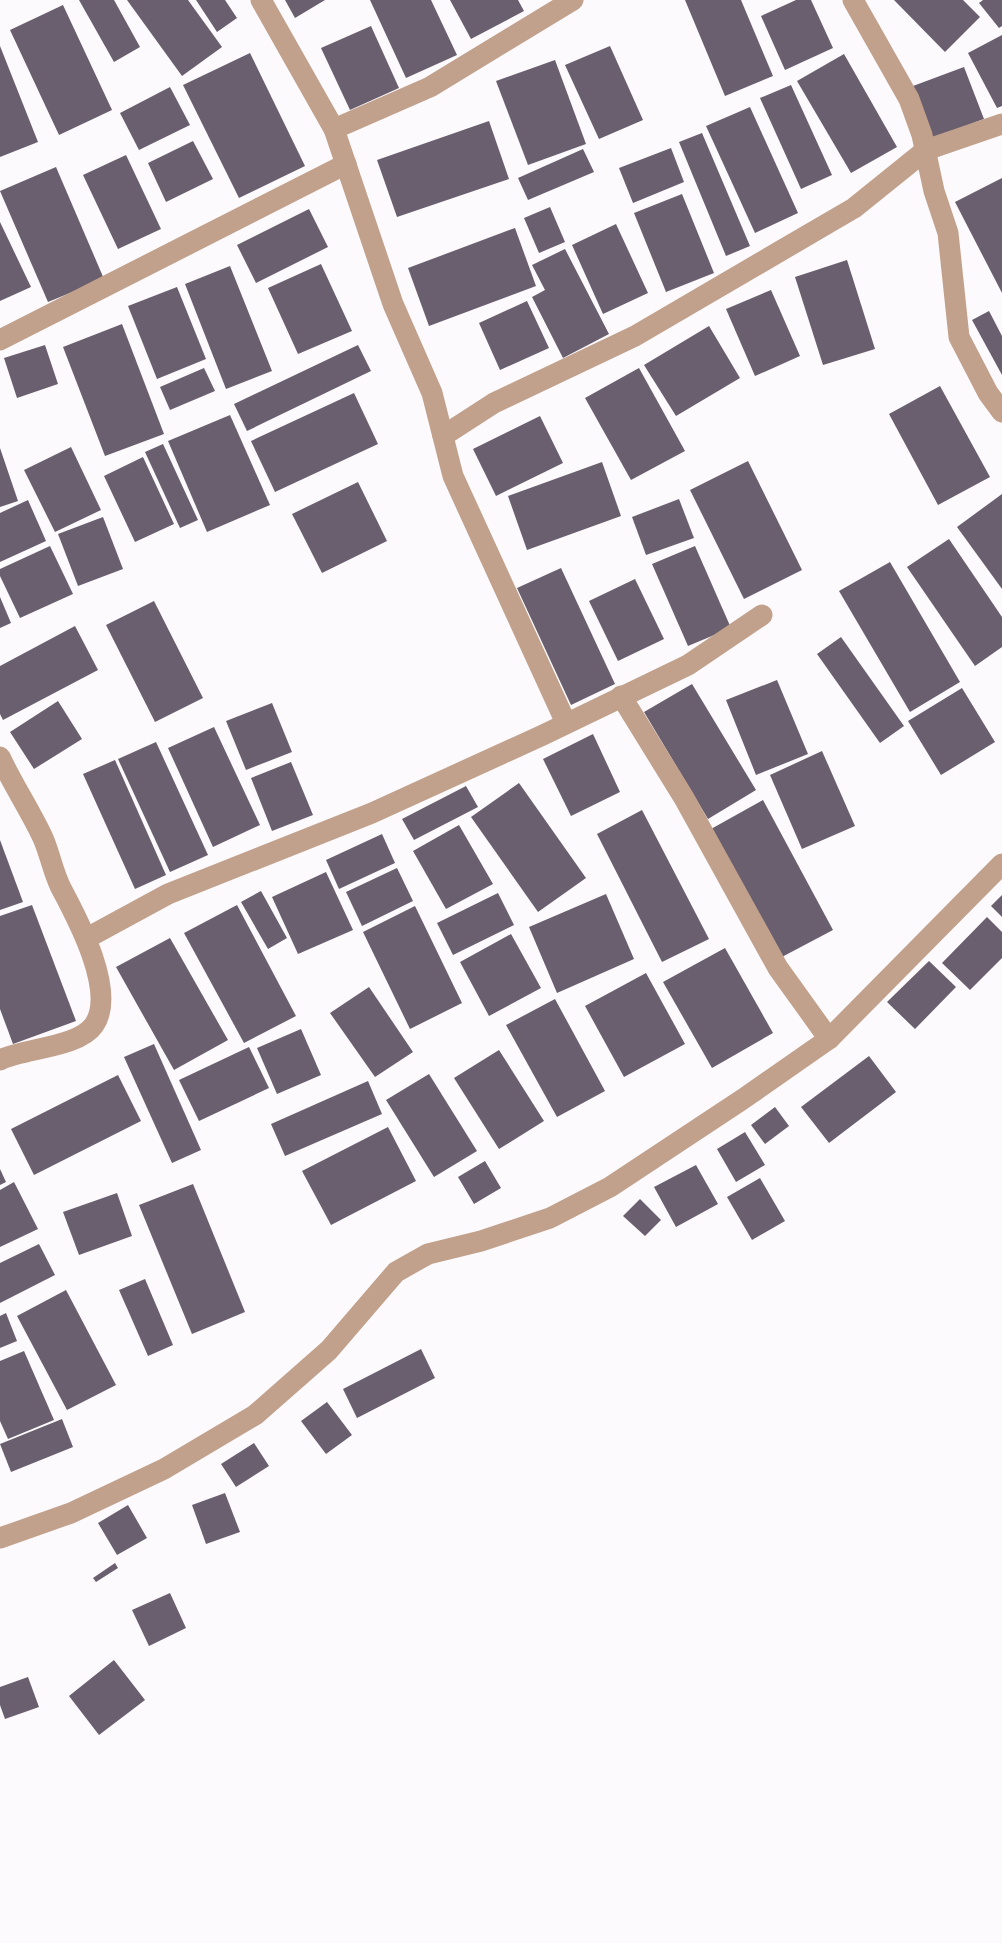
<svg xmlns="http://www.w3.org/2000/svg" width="1002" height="1943" font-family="'Nunito Sans',sans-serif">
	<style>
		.building { fill: #6a5f6e }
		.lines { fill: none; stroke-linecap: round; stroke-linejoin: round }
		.street { stroke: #c1a18c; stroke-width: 21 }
	</style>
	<rect width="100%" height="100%" fill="#fcfafd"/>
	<g class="building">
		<polygon points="79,0 114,0 140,47 114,62"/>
		<polygon points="127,0 188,0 222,47 182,76"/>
		<polygon points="196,0 225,0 237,18 217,32"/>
		<polygon points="285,0 325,0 295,18"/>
		<polygon points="370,0 431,0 457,55 406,78"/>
		<polygon points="450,0 518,0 524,11 471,39"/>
		<polygon points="685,0 741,0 773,76 725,96"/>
		<polygon points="796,0 811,0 833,48 785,70 761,16"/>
		<polygon points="894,0 963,0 980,17 945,52"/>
		<polygon points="983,0 1002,0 1002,26 999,28 979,3"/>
		<polygon points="63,5 112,110 59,135 10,30"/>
		<polygon points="371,26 399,88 350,110 321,48"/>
		<polygon points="1002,35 1002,106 997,108 968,53"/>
		<polygon points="0,46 38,142 0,157"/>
		<polygon points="610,46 643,120 599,139 565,65"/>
		<polygon points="250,53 305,166 239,198 183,85"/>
		<polygon points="844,54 897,147 851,173 797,81"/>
		<polygon points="555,60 586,144 528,165 496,81"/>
		<polygon points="964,67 984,119 933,138 913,86"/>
		<polygon points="791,85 832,175 801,189 760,98"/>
		<polygon points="170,87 190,125 139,150 120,113"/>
		<polygon points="750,107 798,213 755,233 706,126"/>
		<polygon points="489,121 509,179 397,217 377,160"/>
		<polygon points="702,133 750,246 726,256 679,142"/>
		<polygon points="193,141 213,179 166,202 148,163"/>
		<polygon points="671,148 684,182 633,203 619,168"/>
		<polygon points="583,149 594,172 528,200 518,178"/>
		<polygon points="126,155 161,229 118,249 83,175"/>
		<polygon points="56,167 104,279 48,302 0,191"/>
		<polygon points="1002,178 1002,293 955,202"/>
		<polygon points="682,194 714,273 666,292 634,213"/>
		<polygon points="550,207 565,242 539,253 524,218"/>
		<polygon points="309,209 328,247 256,283 237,245"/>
		<polygon points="0,222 31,287 0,301"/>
		<polygon points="616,224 648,293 603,314 572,245"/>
		<polygon points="515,228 536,286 429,326 408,268"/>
		<polygon points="565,249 609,334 563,358 532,297 545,290 532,265"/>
		<polygon points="847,260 875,349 823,365 795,277"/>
		<polygon points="321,264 352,331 298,354 268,288"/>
		<polygon points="230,266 272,371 226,389 185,284"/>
		<polygon points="177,287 206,359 157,379 128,306"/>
		<polygon points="771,290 800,356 755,376 726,309"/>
		<polygon points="527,301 549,348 500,370 479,323"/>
		<polygon points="989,311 1002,336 1002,375 972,320"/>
		<polygon points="122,324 164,434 105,456 63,347"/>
		<polygon points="709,326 740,378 676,416 644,365"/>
		<polygon points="45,345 58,384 17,398 4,358"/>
		<polygon points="358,345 371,371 247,431 234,404"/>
		<polygon points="204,368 215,391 170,410 160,387"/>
		<polygon points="639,368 685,451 631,480 585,398"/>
		<polygon points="940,386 990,477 938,505 889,414"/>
		<polygon points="354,393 378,444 275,492 251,441"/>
		<polygon points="230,415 270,505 207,532 168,441"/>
		<polygon points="540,416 563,463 496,496 473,449"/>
		<polygon points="163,444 198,520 180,528 145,452"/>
		<polygon points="71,447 101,510 55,532 24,470"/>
		<polygon points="0,448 18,501 0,507"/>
		<polygon points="143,457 174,524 135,542 104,476"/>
		<polygon points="748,461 802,570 744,599 690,490"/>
		<polygon points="602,462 621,516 527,550 508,496"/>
		<polygon points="358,482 387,541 322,573 292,514"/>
		<polygon points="1002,494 1002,589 957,527"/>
		<polygon points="679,499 694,538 646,555 632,517"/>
		<polygon points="28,500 46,541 0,562 0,513"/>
		<polygon points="103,517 123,569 78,586 58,534"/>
		<polygon points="949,539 1002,617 1002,647 975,666 907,567"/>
		<polygon points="50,546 73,594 20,618 0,576 0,569"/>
		<polygon points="695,546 731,628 688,646 652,564"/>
		<polygon points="890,562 960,682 910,712 839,591"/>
		<polygon points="561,568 615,684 571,705 517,588"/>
		<polygon points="635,579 664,639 618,661 589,601"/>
		<polygon points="0,597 11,623 0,628"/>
		<polygon points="154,601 203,698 155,722 106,625"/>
		<polygon points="75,626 98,670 3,720 0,714 0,666"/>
		<polygon points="841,637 904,726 880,743 817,654"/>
		<polygon points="777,680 808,754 756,775 726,700"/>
		<polygon points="692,684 756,790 708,819 644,712"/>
		<polygon points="962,688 995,742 941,775 908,721"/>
		<polygon points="58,701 82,739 34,769 10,732"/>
		<polygon points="272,703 292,752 246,770 226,721"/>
		<polygon points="214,727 260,825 213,847 168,748"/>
		<polygon points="593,734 620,792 571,816 543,759"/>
		<polygon points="156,742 208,855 170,872 118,759"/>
		<polygon points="822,751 855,826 802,849 770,775"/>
		<polygon points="115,760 166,875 135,889 83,774"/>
		<polygon points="291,762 313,815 272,831 251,778"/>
		<polygon points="519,783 586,878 538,912 471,817"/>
		<polygon points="466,786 478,807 414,840 402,819"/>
		<polygon points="763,800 833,930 780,958 711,829"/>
		<polygon points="642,810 709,939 662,962 597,834"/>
		<polygon points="459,825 493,884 446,909 413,851"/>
		<polygon points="382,834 395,863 339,889 326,860"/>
		<polygon points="0,840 23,902 0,910"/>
		<polygon points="397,868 413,901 362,926 346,892"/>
		<polygon points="326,872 353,930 298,954 272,897"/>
		<polygon points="261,891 287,938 268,949 241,902"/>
		<polygon points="498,893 514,925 453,955 437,923"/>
		<polygon points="606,894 634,959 557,993 529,927"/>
		<polygon points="1002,895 1002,917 991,906"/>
		<polygon points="32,905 76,1021 13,1044 0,1009 0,916"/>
		<polygon points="237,905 296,1016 244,1043 184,933"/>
		<polygon points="415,906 462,1003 410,1029 363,932"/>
		<polygon points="987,917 1002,932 1002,958 970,990 942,963"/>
		<polygon points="511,934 541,988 489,1016 460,962"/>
		<polygon points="170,938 228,1040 174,1070 116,967"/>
		<polygon points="725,948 773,1033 712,1068 663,982"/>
		<polygon points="929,961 956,987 915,1029 887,1002"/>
		<polygon points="646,973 685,1044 624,1077 585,1006"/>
		<polygon points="369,987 413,1052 375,1077 330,1013"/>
		<polygon points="555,999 605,1091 557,1117 506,1025"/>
		<polygon points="301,1029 321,1075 277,1094 257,1048"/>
		<polygon points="154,1044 201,1150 172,1163 124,1057"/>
		<polygon points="249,1047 269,1088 199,1121 179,1080"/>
		<polygon points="499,1050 544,1121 499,1149 454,1078"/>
		<polygon points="869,1056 896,1092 829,1143 801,1107"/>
		<polygon points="429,1074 477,1151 434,1177 386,1100"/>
		<polygon points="118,1075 141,1121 34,1175 11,1129"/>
		<polygon points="368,1081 382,1114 285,1156 271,1124"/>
		<polygon points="775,1107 789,1126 765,1144 751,1125"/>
		<polygon points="388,1127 416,1181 331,1225 302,1171"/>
		<polygon points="745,1132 765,1165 736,1182 717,1149"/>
		<polygon points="485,1161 501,1188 474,1204 458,1177"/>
		<polygon points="696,1165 718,1204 676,1227 654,1187"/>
		<polygon points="0,1169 6,1182 0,1185"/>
		<polygon points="760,1178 785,1221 752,1240 727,1197"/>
		<polygon points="14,1182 38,1229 0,1247 0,1190"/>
		<polygon points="193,1184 245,1312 192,1334 139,1205"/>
		<polygon points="117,1193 132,1236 79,1255 63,1212"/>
		<polygon points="640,1199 661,1220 645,1236 623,1216"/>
		<polygon points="39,1244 55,1275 0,1303 0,1263"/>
		<polygon points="145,1279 173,1345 148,1356 119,1290"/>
		<polygon points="66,1290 116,1385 67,1410 17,1316"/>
		<polygon points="6,1313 17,1341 0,1348 0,1316"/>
		<polygon points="421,1349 435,1378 357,1418 343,1389"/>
		<polygon points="24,1351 54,1420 8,1439 0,1421 0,1361"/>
		<polygon points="327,1402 352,1435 326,1454 301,1421"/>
		<polygon points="62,1419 73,1447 11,1472 0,1444"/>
		<polygon points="254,1443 269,1466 236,1487 221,1464"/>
		<polygon points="225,1493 240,1532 206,1544 192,1505"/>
		<polygon points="128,1505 147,1538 117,1555 98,1523"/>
		<polygon points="115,1563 118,1568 96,1582 93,1578"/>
		<polygon points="170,1593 186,1628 149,1646 132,1610"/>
		<polygon points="114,1660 145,1700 99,1735 69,1696"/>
		<polygon points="28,1677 39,1707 5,1719 0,1705 0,1687"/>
	</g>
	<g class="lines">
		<g class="street">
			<polyline points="261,0 334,129 393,304 432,393 453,476 566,723"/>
			<polyline points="853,0 909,99 922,135 934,191 948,233 959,337 988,393 1002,412"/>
			<polyline points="334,129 430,87 573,0"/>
			<polyline points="0,340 346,164"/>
			<polyline points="443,436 494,403 635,336 854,208 926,150 1002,124"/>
			<polyline points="621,696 684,798 778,968 829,1039"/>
			<path d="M 0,757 C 13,785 30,810 43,838 C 50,854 53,872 61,888 C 77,918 117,992 94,1025 C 78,1048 24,1048 0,1060"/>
			<polyline points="87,938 168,894 372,813 543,735 688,665 762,615"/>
			<polyline points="0,1538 71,1513 164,1469 255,1415 329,1350 396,1272 428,1254 481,1241 550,1218 610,1187 743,1099 829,1039 1002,864"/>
		</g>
	</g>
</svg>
